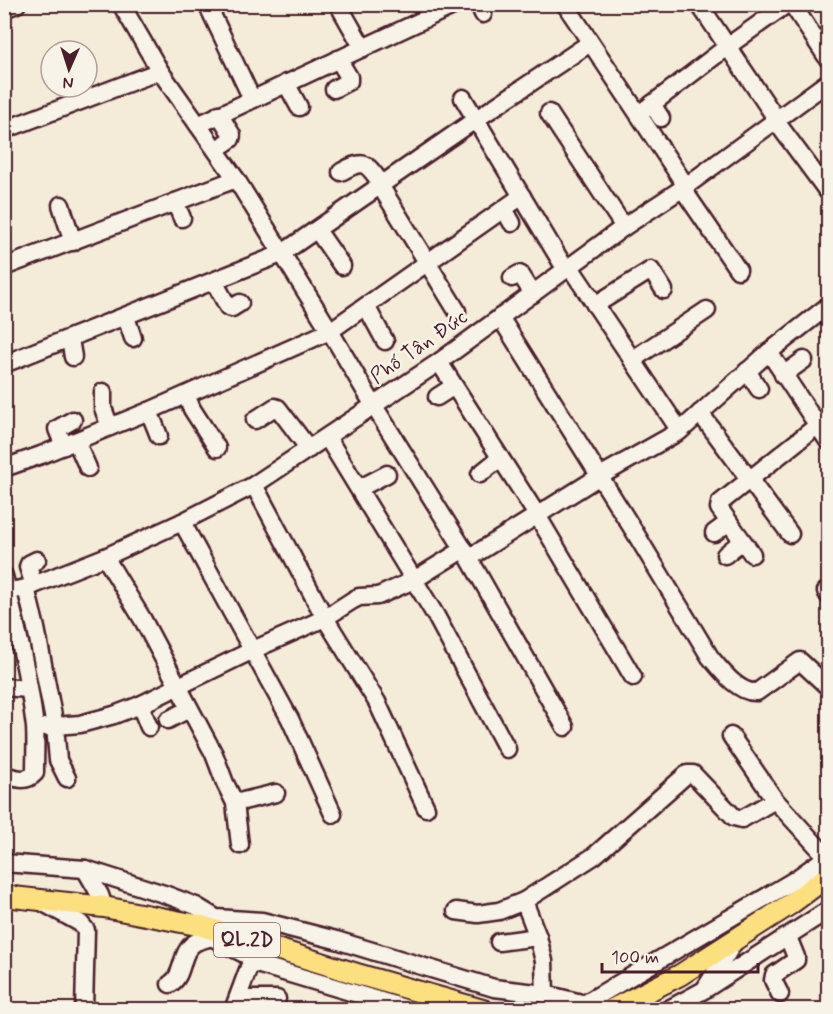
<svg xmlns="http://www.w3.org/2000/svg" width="833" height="1014" font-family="Mynerve,sans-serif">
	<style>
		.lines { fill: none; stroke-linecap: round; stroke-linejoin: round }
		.minor-casing { stroke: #4a1f2b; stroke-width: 21 }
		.major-casing { stroke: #4a1f2b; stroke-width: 24 }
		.minor { stroke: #f7f3e8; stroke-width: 16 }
		.major { stroke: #fce080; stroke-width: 20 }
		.labels { text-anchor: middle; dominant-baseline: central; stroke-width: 5; stroke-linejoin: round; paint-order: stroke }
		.shield { fill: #f7f3e8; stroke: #7e5f64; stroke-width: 1.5 }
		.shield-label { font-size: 20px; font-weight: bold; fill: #4a1f2b }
		.street-label { font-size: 21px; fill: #4a1f2b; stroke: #f7f3e8 }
	</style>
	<rect width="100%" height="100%" fill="#f5ebd9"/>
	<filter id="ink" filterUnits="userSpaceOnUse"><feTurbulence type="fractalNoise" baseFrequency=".0167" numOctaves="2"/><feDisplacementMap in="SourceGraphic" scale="12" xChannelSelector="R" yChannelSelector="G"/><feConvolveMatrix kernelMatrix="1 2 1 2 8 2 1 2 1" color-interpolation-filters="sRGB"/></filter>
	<g filter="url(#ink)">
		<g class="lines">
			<defs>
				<g id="minor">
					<polyline points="121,4 160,71 236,179 330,331 374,406 469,558 565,727"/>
					<polyline points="207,4 252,99"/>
					<polyline points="338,4 363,48"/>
					<polyline points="479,4 483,14"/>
					<polyline points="565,4 686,186"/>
					<polyline points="699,4 777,120"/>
					<polyline points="792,4 828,59"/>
					<polyline points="4,9 17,4"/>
					<polyline points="286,83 299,107"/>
					<polyline points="334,89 349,81 349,77 338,59"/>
					<polyline points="463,98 566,270"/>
					<polyline points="652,104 661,118"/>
					<polyline points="549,113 624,227"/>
					<polyline points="219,114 232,135 231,139 224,144"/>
					<polyline points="639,114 728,46 787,4"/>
					<polyline points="775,120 828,192"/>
					<polyline points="198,125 457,4"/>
					<polyline points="4,130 160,71"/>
					<path d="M 341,172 C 367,157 366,165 383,185"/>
					<polyline points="381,187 457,311"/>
					<polyline points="682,188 738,270"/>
					<polyline points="175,202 182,218"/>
					<polyline points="61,205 73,242"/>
					<polyline points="504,209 512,223"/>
					<polyline points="317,230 342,266"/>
					<polyline points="4,267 236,179"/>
					<polyline points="570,267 680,431"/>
					<polyline points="512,278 519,274 521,275 533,294"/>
					<polyline points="214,281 228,307 232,308 240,303"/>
					<polyline points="595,305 651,270 664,290"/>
					<polyline points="366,306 385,341"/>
					<polyline points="126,317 133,338"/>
					<path d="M 500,317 L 634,531 L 710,657 C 721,670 739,694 757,692 L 800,661 L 828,687"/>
					<polyline points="70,339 73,357"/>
					<polyline points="769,352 828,441"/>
					<polyline points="632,360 707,310"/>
					<polyline points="439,362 537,515 633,677"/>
					<polyline points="4,364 281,254 475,120 590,43"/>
					<polyline points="747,371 759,389"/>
					<polyline points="783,375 804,360"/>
					<polyline points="103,392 103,408 110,427"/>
					<polyline points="186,395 192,409 217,448"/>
					<polyline points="437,397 454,386"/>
					<polyline points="149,411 159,436"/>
					<polyline points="700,413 790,534"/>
					<polyline points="255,420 275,407 278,408 309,449"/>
					<polyline points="327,437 436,616 507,749"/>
					<polyline points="76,441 88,468"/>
					<polyline points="64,446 57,429 73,420"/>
					<polyline points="4,468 41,455 149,411 330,331 522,196"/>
					<polyline points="480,474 500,458"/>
					<polyline points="254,485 325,618 377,702 426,808"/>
					<polyline points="360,488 387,474"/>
					<polyline points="182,522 290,719 333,814"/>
					<polyline points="714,533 729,522"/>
					<polyline points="752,554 719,508 720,503 828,417"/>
					<polyline points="725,555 742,541"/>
					<polyline points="105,557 143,620 214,754 225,783 235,803 240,845"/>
					<polyline points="469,558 600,476 680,431 769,352 828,306"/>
					<path d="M 4,576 C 16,625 29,677 35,727 C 36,742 35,758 35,773 C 26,783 16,778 4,775"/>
					<polyline points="34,585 28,567 29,564 37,560"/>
					<polyline points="26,588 36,628 55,726 80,724 114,715 140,705 253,650 325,618 353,600 359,597 378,596 414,580 464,549"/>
					<polyline points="826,591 828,595"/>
					<polyline points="4,592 26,588 105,557 182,522 254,485 439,362 624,227 686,186 828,82"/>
					<polyline points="4,687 28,689"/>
					<polyline points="140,705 149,727"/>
					<polyline points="168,720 189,709"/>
					<polyline points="45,727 55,726 58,760 67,778"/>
					<polyline points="731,736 775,800 827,857"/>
					<polyline points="235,803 276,793"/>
					<polyline points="4,863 85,869 167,895 196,906 216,918 262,921 336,940 494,988 545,994 610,1010"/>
					<polyline points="85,869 100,895 104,907"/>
					<polyline points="40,901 80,923 86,930 84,1010"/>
					<polyline points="524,901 538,937 544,961 545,994"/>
					<polyline points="456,911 478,914 499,911 524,901 594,856 687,774 693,774 734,817 742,819 775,800"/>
					<polyline points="499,942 538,937"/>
					<polyline points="250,962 411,1010"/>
					<path d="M 170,984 C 185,976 179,951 196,942 C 201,940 206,939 211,937 L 252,958"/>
					<polyline points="706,987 735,941"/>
					<polyline points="780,994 773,980 774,975 796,960 796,957 788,937"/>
					<polyline points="238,999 277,999"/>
					<polyline points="584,1004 793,881 828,856"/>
					<polyline points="233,1010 255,951"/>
					<polyline points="667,1010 704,990 828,910"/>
				</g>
				<g id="major">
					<polyline points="4,896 104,907 202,926 357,974 483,1010"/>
					<polyline points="611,1010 680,975 789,905 828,876"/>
				</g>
			</defs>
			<use href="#minor" class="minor-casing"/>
			<use href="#major" class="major-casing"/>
			<use href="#minor" class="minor"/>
			<use href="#major" class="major"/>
		</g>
	</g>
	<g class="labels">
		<rect class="shield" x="214" y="923" width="66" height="34" rx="4.5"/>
		<g class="shield-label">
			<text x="247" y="940">QL.2D</text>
		</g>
		<g class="street-label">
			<text transform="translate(419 347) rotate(-35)">Phố Tân Đức</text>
		</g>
	</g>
	<rect width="833" height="1014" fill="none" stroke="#f7f3e8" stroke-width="24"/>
	<rect x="12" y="12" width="809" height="990" fill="none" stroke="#4a1f2b" stroke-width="2" filter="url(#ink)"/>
	<g transform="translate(69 69) rotate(183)"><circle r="28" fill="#f7f3e8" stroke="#b29e9c" stroke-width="1.5"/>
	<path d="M0-4.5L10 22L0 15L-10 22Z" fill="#4a1f2b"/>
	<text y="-9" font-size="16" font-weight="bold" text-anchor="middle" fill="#4a1f2b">N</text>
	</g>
	<path d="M602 963v9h156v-9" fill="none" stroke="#4a1f2b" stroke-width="3"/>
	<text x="611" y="963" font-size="18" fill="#4a1f2b" stroke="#f7f3e8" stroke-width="4.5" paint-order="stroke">100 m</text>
</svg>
